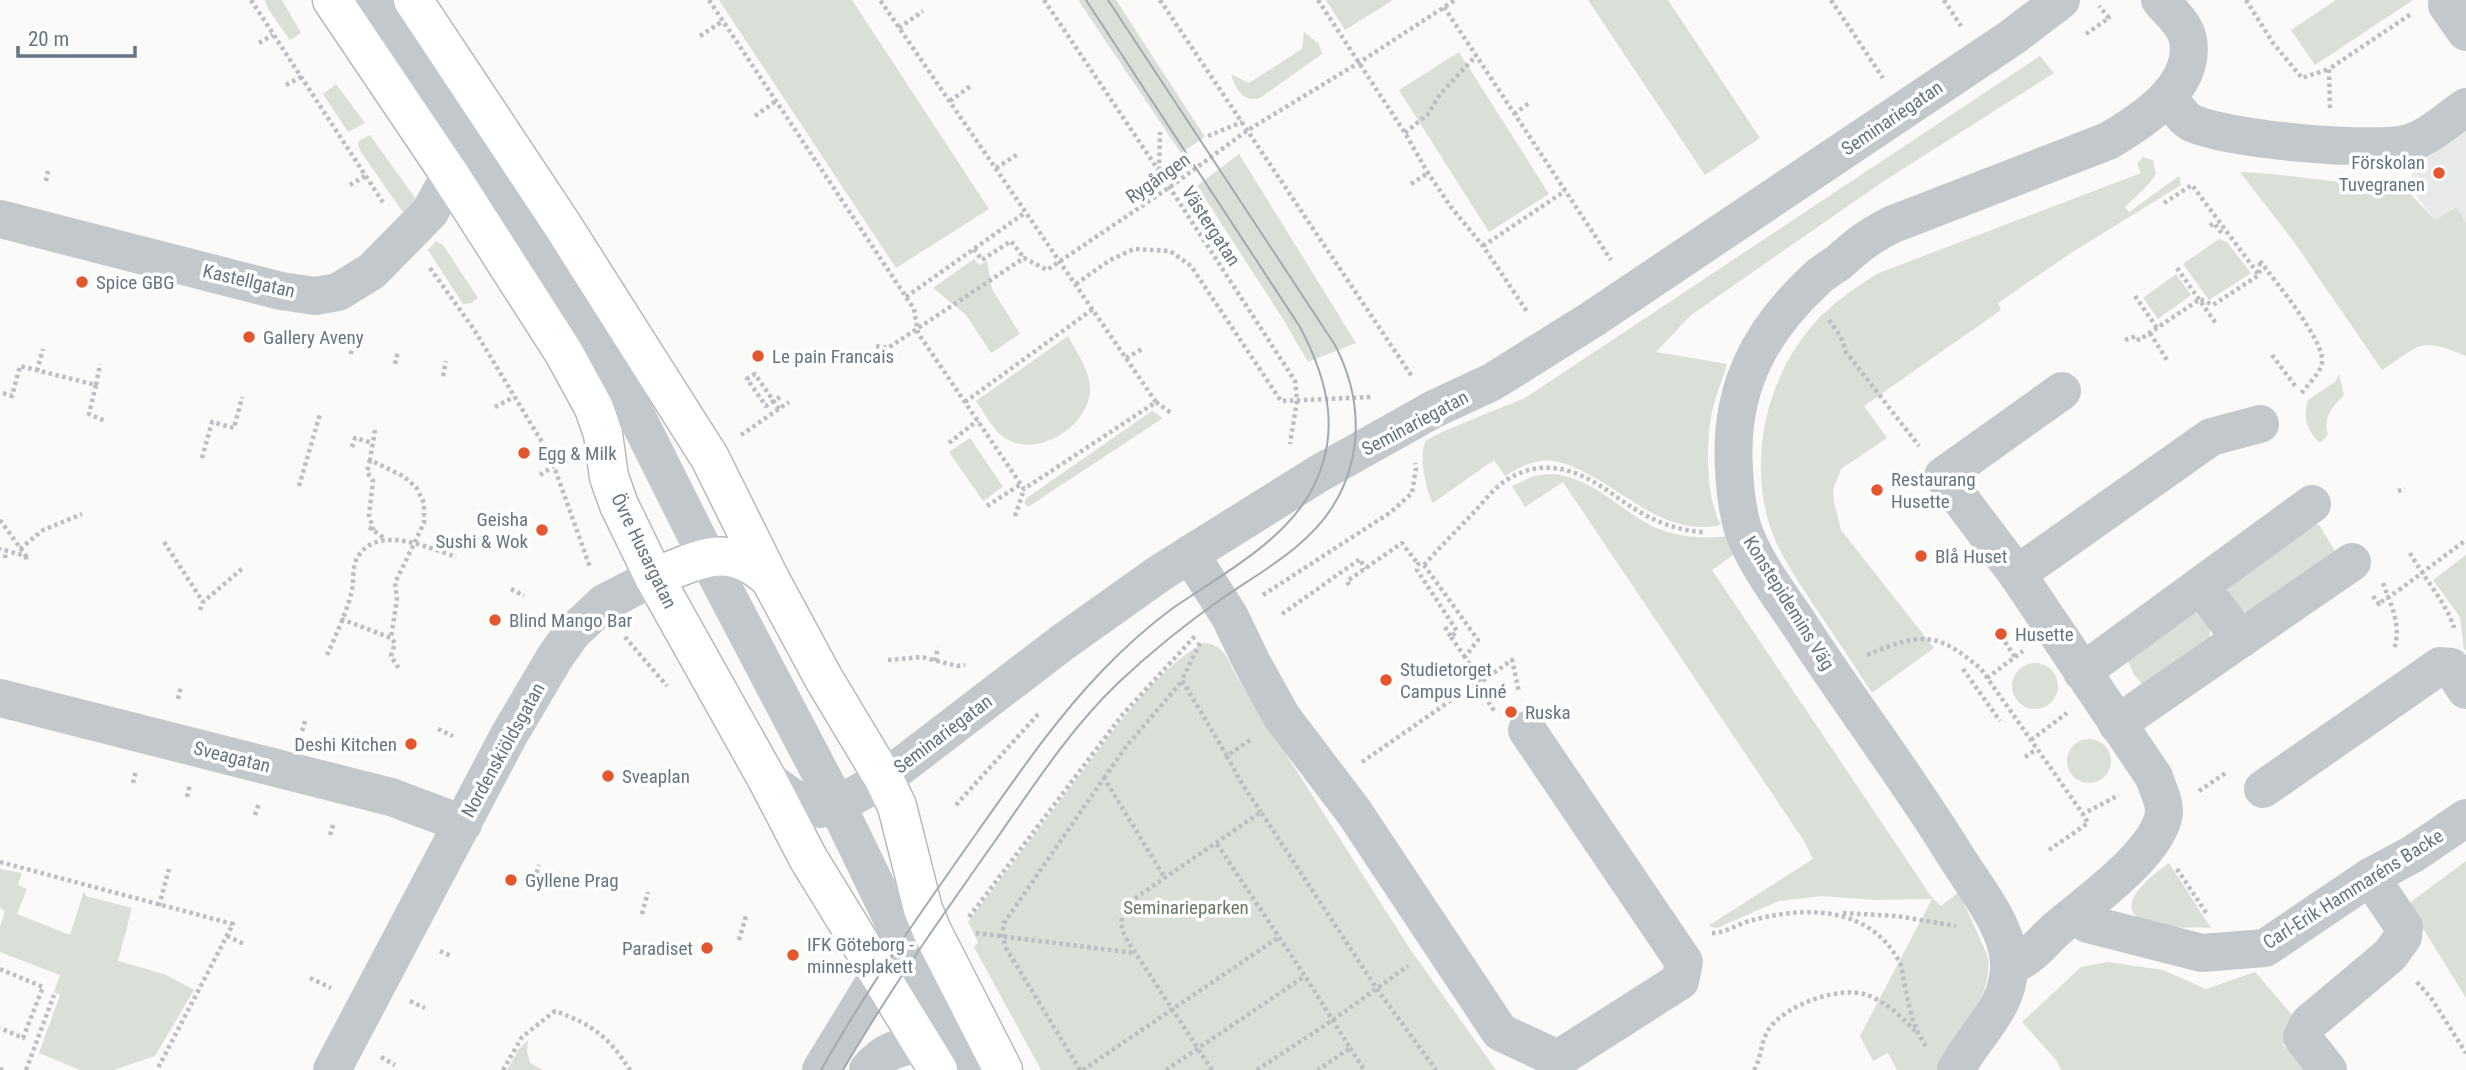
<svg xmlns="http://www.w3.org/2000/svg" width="2466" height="1070" font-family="'Roboto Condensed',sans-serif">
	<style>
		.built { fill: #e8e9e9 }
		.green { fill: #dadfd7 }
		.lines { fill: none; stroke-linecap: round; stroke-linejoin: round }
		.major-casing { stroke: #b5babe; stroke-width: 41 }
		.path { stroke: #bbbfc2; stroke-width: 4.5; stroke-dasharray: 3.5 3.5; stroke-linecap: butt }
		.minor { stroke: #c3c8cc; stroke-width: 38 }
		.major { stroke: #fff; stroke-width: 38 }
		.tram { stroke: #a2aab0; stroke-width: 2 }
		.path-bridge { stroke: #bbbfc2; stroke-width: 4.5; stroke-dasharray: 3.5 3.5; stroke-linecap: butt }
		.poi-dot { fill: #e4572e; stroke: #fff; stroke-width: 2.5 }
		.labels { text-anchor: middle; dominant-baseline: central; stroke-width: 7; stroke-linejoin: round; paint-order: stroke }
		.street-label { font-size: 19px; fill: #657683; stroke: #fff }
		.poi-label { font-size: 19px; fill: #657683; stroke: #fff; text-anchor: start }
		.park-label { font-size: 19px; fill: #687a64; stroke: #fff }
	</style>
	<rect width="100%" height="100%" fill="#fafaf8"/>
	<polygon class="built" points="2466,110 2466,223 2455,207 2435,220 2410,188 2415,157"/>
	<g class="green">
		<polygon points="265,0 282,0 301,33 290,40 268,9"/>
		<polygon points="719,0 852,0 989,209 896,268"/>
		<polygon points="1078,0 1116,0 1205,137 1181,153"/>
		<polygon points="1326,0 1393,0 1345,30"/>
		<polygon points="1588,0 1668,0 1760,138 1705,175"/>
		<polygon points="2336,0 2413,0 2315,65 2291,30"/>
		<path d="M 1304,32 L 1319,44 L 1322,54 L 1260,98 C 1243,103 1235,88 1231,74 L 1249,83 L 1302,49 Z"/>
		<polygon points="1459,52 1549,194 1489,232 1399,90"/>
		<path d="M 2040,56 L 2054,73 L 1884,181 L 1691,315 L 1656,352 L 1727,364 C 1722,381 1714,399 1711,417 C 1706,448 1706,498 1721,525 C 1666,537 1628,493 1582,471 C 1570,465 1555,459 1540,461 C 1528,463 1516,469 1505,476 L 1494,460 L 1433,503 C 1426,493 1418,451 1426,441 C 1431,435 1511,404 1525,398 Z"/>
		<polygon points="336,84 365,123 348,132 323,94"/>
		<polygon points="370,135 415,198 416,205 407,212 402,211 361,152 358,145 359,141"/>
		<polygon points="1239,154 1356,343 1308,362 1283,319 1197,186"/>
		<path d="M 2143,157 L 2153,160 L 2156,174 L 2148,185 L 2125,207 L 2129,212 L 2179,176 L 2181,185 L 2071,253 L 1998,303 L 2001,310 L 1864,406 L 1887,438 L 1841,469 L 1833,490 L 1834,502 L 1841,530 L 1934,648 L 1872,693 C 1853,663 1833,634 1813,604 C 1799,582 1783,560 1773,535 C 1745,461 1767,369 1823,314 C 1840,298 1859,285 1879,273 L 2141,173 L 2137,164 Z"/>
		<path d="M 2240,172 L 2273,174 L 2407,190 L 2435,220 L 2456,207 L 2466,223 L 2466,356 C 2421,337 2422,343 2382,370 L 2294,242 Z"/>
		<polygon points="2219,239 2227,242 2251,273 2209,300 2183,264"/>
		<polygon points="436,241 443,245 478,298 471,303 463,304 428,250"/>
		<polygon points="974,259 979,265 987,261 992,289 1020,334 991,353 966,315 933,288"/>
		<polygon points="2176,274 2191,295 2158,319 2143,298"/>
		<path d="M 1068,336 C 1077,353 1091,372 1090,392 C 1087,428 1034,461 1002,436 C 992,428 984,412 976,401 Z"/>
		<path d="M 2339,374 L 2344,395 C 2332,407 2323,417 2328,434 L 2324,440 L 2319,442 C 2306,428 2303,418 2308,400 L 2336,381 Z"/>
		<polygon points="1152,411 1163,418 1028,507 1024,502 1028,497"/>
		<polygon points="970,438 1003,487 983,501 949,452"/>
		<path d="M 1548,474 C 1585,474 1613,503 1643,521 C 1667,536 1699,540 1727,536 L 1736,553 L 1712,570 L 1933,899 L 1941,906 L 1959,892 L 1988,957 C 1994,1000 1953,1034 1937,1070 L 1897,1070 L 1888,1053 L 1873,1061 L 1860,1036 L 1932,899 L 1875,900 L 1822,896 L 1779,901 L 1717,928 L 1708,926 L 1813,859 L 1804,841 L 1563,482 L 1525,507 L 1512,486 L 1534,476 Z"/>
		<polygon points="2313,523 2320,526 2336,553 2248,612 2241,611 2227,596 2228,586"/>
		<polygon points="2466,555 2466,649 2464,650 2460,617 2433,580"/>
		<polygon points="2188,613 2196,613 2210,629 2210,640 2143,685 2134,675 2128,661"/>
		<path d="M 1204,643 C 1223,644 1228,659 1235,674 L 1410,949 L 1496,1070 L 1041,1070 L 974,947 L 978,942 L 968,922 C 1005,873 1042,825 1079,776 C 1113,732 1155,669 1204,643 Z"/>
		<circle cx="2035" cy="686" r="23"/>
		<circle cx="2089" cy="761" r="22"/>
		<polygon points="2466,861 2466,998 2408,904"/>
		<path d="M 2169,863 L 2211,928 C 2192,927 2154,930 2139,919 C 2115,901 2157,872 2169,863 Z"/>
		<polygon points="0,869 22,873 18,885 27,889 17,914 70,935 84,891 86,896 132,908 118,961 164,974 194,990 155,1056 114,1070 80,1070 39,1053 60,995 54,992 60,975 0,952 0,927 5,911 0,908"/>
		<polygon points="2108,962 2163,970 2206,989 2255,972 2299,1023 2283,1045 2311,1070 2061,1070 2057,1061 2022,1022 2081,967"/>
		<polygon points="528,1040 527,1052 530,1063 543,1070 507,1070 519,1049"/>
	</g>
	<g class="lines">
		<defs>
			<g id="major">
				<polyline points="332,0 450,175 564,353 594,408 603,434 609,477 619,505 654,577 767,779 808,858 938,1070"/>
				<polyline points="413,0 563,226 710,458 770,579 824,679 884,779 897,806 923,909 932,931 1003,1070"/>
				<path d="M 654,577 C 700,560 728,540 770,579"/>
			</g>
		</defs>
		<use href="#major" class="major-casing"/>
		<g class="path">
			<polyline points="251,0 384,204"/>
			<polyline points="709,0 914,309 918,333 1024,489 1156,402 880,0"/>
			<polyline points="1044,0 1159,171 1295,381 1297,401 1290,444"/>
			<polyline points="1160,0 1413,378"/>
			<polyline points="1318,0 1405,133 1428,173 1451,207 1483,246 1528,313"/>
			<polyline points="1831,0 1883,78"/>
			<polyline points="1944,0 1961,26"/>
			<polyline points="2246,0 2273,43 2302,78 2329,69"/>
			<polyline points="1444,7 1611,260"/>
			<polyline points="899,28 923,11"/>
			<polyline points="2086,34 2109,18 2099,6"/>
			<polyline points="700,36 723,21"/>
			<polyline points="259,43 273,35"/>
			<polyline points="286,85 301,77"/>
			<polyline points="950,101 972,85"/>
			<polyline points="2330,108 2329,69 2411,14"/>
			<polyline points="1514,114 1529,103"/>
			<polyline points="755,116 776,101"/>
			<polyline points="1405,133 1428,114 1440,94 1476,56"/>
			<polyline points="1208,136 1242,122"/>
			<polyline points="996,168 1018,154"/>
			<polyline points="1159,170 1160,132"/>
			<polyline points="46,181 48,171"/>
			<polyline points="1411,184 1428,173"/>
			<polyline points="350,185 365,176"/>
			<polyline points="2164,203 2192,185 2259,275"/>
			<polyline points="2210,226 2214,223 2223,235"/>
			<polyline points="1483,246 1565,191"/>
			<polyline points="974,249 982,260 1011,241 1024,258"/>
			<path d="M 2260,261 C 2274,280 2326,342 2322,363 C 2320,374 2307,385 2301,394"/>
			<polyline points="430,268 473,328 545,447 556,472 590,567"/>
			<polyline points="2177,268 2217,325"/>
			<polyline points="1076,284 1110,260 1134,249 1170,251 1191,266 1281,401 1371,397"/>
			<polyline points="2135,296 2157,328"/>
			<polyline points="906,297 1026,212"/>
			<polyline points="1829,320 1841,337 1846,352 1919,446"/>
			<polyline points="2150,333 2167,360"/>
			<polyline points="2125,340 2136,336 2139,340 2200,299 2213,305 2259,275 2260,261"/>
			<polyline points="876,346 888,348 1024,258 1047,270 1170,187 1248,130 1360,62 1455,0"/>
			<polyline points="351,354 353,341"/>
			<polyline points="2272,355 2296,387"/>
			<polyline points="1126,358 1144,348"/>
			<polyline points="395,364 398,351"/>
			<polyline points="37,371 43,349"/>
			<polyline points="443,376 446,361"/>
			<polyline points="96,385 100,364"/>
			<polyline points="3,393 12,396 20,366 96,385 89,414 105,421"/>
			<polyline points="965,402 1093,309"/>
			<polyline points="1156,402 1171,413"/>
			<polyline points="495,407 514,397"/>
			<polyline points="779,409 755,374 747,379 766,406 780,397"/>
			<polyline points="375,430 370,460 403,476 416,487 424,503 424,523 395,583 397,599 391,638"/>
			<polyline points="741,435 789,402"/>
			<polyline points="949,443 978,420"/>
			<polyline points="352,447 355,438 373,443"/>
			<polyline points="202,458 212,422 234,428 242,397"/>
			<polyline points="370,460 367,472 373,481 369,515 374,532"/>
			<polyline points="540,475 554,466"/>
			<polyline points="299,486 320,414"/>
			<polyline points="2398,491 2405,489"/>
			<polyline points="987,506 1021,484"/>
			<polyline points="1015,516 1024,489"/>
			<polyline points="0,520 26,556 0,549"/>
			<polyline points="369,527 385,539"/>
			<polyline points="164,542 203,602"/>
			<polyline points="20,549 43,530 82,514"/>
			<path d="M 2410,553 C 2422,575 2449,607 2454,628"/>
			<polyline points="26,556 26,563"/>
			<polyline points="5,558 6,550"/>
			<path d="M 1424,565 C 1441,546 1459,528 1476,510 C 1484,501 1493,490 1502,483 C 1540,456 1576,468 1611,493 C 1640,514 1667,530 1704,532"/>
			<path d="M 2383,583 C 2391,606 2402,625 2394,649"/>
			<polyline points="1349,585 1347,581 1402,543 1418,564"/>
			<polyline points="511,589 524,596"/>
			<polyline points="2399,590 2466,540"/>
			<polyline points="1263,595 1391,512 1412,493 1416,468 1415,463"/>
			<polyline points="2373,596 2379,604 2381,602"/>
			<polyline points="200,610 203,602 243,568"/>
			<polyline points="1282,614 1360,559 1365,569"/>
			<polyline points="341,619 391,638 395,643 391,656 399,669"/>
			<polyline points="1445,627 1451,637 1457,631 1417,570 1418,564 1424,565 1478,640 1465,657 1481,682"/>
			<polyline points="625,637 667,686"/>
			<polyline points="1451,637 1465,657"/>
			<polyline points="2005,642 2015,657"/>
			<polyline points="1200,643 1182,680 1227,756"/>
			<path d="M 327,655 C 336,635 347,612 352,590 C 354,579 352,568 357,558 C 377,523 429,548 456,557"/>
			<path d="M 1867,655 C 1920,633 1936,630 1981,669 L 2083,814 L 2119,795"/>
			<polyline points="888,660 922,657 957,666 965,665"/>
			<polyline points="935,661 938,647"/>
			<polyline points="1963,669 2000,721"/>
			<polyline points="1987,678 2023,651"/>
			<polyline points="1476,683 1481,682 1512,660 1519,692"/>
			<polyline points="178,699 181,686"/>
			<polyline points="438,729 453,736"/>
			<polyline points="302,731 306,718"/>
			<polyline points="1250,740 1227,756 1242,784 1261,812"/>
			<polyline points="2031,740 2067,713"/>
			<polyline points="2025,757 2037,749"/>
			<polyline points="1362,762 1476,683 1495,712"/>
			<polyline points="1104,778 1125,748 1182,681"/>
			<polyline points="133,783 136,770"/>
			<polyline points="2199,791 2227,772"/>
			<polyline points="187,797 190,784"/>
			<polyline points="956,805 1040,712"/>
			<polyline points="255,815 259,803"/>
			<polyline points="330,835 334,822"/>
			<polyline points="1217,844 1305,976 1350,1048 1318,1070"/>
			<polyline points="2049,850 2088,823 2083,814"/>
			<polyline points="0,862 233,924 157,1070"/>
			<polyline points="2177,869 2207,914"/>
			<polyline points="532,886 539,865"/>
			<polyline points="159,906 169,869"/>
			<polyline points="1843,913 1897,916 1956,926"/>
			<polyline points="642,914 648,892"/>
			<polyline points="969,917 1123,714 1196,635"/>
			<polyline points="976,933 1134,953"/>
			<path d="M 1712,933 C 1726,933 1739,923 1753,920 C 1806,906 1869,906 1899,961 C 1902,967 1903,975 1904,982 C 1909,1005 1912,1027 1926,1046"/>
			<polyline points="227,936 246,945"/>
			<polyline points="739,940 746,916"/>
			<polyline points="440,951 451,956"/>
			<polyline points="0,969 43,987 23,1038 0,1028"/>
			<polyline points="310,978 331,988"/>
			<polyline points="2417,982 2431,998 2466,1053"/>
			<polyline points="410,1001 425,1008"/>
			<polyline points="1350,1048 1364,1070"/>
			<polyline points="381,1057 395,1065"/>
			<polyline points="0,1069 3,1070"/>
			<polyline points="26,1070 54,995"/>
			<path d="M 503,1070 L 522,1037 L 555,1011 C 593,1025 608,1036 630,1070"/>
			<polyline points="1080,1070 1006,948 1002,935 1004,923 1104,778 1165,878"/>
			<polyline points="1083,1070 1279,937"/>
			<polyline points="1166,1070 1305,976"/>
			<path d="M 1212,1070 L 1127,940 C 1119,926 1120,917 1128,903 L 1261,812 L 1377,989 L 1436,1070"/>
			<polyline points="1257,1070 1333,1020 1408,966"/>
			<path d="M 1754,1070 C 1762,1057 1760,1042 1769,1029 C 1785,1005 1840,985 1867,995 C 1886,1002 1902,1017 1915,1031"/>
		</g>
		<g class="minor">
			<polyline points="372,0 500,187 609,361 707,557 837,805 912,960 969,1070"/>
			<polyline points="2447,5 2466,32"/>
			<path d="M 2168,98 C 2175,105 2182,117 2190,122 C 2221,139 2379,154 2412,142 C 2429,137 2451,117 2466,107"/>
			<polyline points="0,219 281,291 315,296 338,292 372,271 430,212 450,175"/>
			<polyline points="1190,554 1230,617 1252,663 1282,717 1354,812 1500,1032 1558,1059 1680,981 1684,962 1527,730"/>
			<polyline points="2017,574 2211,437 2260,424"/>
			<polyline points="2200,586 2241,639"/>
			<polyline points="2082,672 2312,504"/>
			<polyline points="0,698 391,797 463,824"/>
			<polyline points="2117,724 2352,562"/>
			<polyline points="767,779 793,798 820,809 837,805 884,779 1063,642 1160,573 1318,474 1434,409 1492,382 1591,320 2011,38 2061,0"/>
			<polyline points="2263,789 2440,666 2451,667 2466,690"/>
			<polyline points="2076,915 2088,924 2202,953 2265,948 2370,877 2413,854 2466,818"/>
			<path d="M 2010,966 C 2032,958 2042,941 2060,926 C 2089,902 2159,852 2164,813 C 2165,802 2157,787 2154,777 L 2017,574 L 1943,476 L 2062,391"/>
			<polyline points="332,1070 509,735 555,657 572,633 604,603 654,577"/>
			<polyline points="821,1070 879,975"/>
			<path d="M 868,1070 C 883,1052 900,1045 924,1045"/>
			<path d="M 1956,1070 C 1974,1034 2011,1007 2009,963 C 2008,926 1974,886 1955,855 C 1907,777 1851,704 1801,627 C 1780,595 1754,563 1742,526 C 1737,508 1735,488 1734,469 C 1729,391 1758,333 1814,281 C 1821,273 1831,268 1839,262 C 1858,245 1868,237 1891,225 L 2108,141 C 2142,121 2196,87 2188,40 C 2186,25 2169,11 2160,0"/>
			<polyline points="2328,1070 2302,1037 2309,1023 2390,955 2403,937 2404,927 2370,877"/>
		</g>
		<use href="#major" class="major"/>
		<g class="tram">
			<path d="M 821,1070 C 868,987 923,909 978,831 C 1017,776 1055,720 1101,672 C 1123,649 1147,627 1173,608 C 1218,577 1282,543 1310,493 C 1342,436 1329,382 1300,327 L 1086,0"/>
			<path d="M 843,1070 C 889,991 942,916 995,841 C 1032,788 1070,729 1118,683 C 1150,653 1184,625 1220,600 C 1260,572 1307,548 1333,506 C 1364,456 1362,397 1335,345 L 1108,0"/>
		</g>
		<polyline class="path-bridge" points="2381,602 2399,590"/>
	</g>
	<g class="poi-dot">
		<circle cx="2439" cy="173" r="7"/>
		<circle cx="82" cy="282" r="7"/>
		<circle cx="249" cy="337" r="7"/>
		<circle cx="758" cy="356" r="7"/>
		<circle cx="524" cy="453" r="7"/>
		<circle cx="1877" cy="490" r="7"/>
		<circle cx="542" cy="530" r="7"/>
		<circle cx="1921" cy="556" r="7"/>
		<circle cx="495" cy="620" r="7"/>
		<circle cx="2001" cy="634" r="7"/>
		<circle cx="1386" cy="680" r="7"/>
		<circle cx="1511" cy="712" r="7"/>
		<circle cx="411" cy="744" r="7"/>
		<circle cx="608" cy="776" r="7"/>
		<circle cx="511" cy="880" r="7"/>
		<circle cx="707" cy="948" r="7"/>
		<circle cx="793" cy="955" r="7"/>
	</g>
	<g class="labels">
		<g class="street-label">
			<text transform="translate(1892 118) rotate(-34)">Seminariegatan</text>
			<text transform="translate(1158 178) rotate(-35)">Rygången</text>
			<text transform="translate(1211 226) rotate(57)">Västergatan</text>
			<text transform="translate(249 281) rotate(13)">Kastellgatan</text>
			<text transform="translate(1415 423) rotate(-28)">Seminariegatan</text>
			<text transform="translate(644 551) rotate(64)">Övre Husargatan</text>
			<text transform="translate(1789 603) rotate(58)">Konstepidemins Väg</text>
			<text transform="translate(943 734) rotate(-37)">Seminariegatan</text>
			<text transform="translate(503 750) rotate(-61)">Nordenskiöldsgatan</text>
			<text transform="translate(232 757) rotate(14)">Sveagatan</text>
			<text transform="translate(2353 889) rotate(-32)">Carl-Erik Hammaréns Backe</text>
		</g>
		<g class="poi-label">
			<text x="2425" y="162" text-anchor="end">Förskolan<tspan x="2425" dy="22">Tuvegranen</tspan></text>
			<text x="96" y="282">Spice GBG</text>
			<text x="263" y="337">Gallery Aveny</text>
			<text x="772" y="356">Le pain Francais</text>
			<text x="538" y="453">Egg &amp; Milk</text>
			<text x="1891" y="479">Restaurang<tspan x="1891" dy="22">Husette</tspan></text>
			<text x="528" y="519" text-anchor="end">Geisha<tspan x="528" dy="22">Sushi &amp; Wok</tspan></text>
			<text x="1935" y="556">Blå Huset</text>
			<text x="509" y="620">Blind Mango Bar</text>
			<text x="2015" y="634">Husette</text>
			<text x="1400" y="669">Studietorget<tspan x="1400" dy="22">Campus Linné</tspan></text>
			<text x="1525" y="712">Ruska</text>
			<text x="397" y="744" text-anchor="end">Deshi Kitchen</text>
			<text x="622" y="776">Sveaplan</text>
			<text x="525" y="880">Gyllene Prag</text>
			<text x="807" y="944">IFK Göteborg -<tspan x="807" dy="22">minnesplakett</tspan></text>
			<text x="693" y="948" text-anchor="end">Paradiset</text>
		</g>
		<g class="park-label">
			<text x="1186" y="907">Seminarieparken</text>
		</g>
	</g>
	<path d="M18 46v10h117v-10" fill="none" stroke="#657683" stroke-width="3.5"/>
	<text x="28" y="46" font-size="21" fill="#657683" stroke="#ffffff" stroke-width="5" paint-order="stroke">20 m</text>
</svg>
